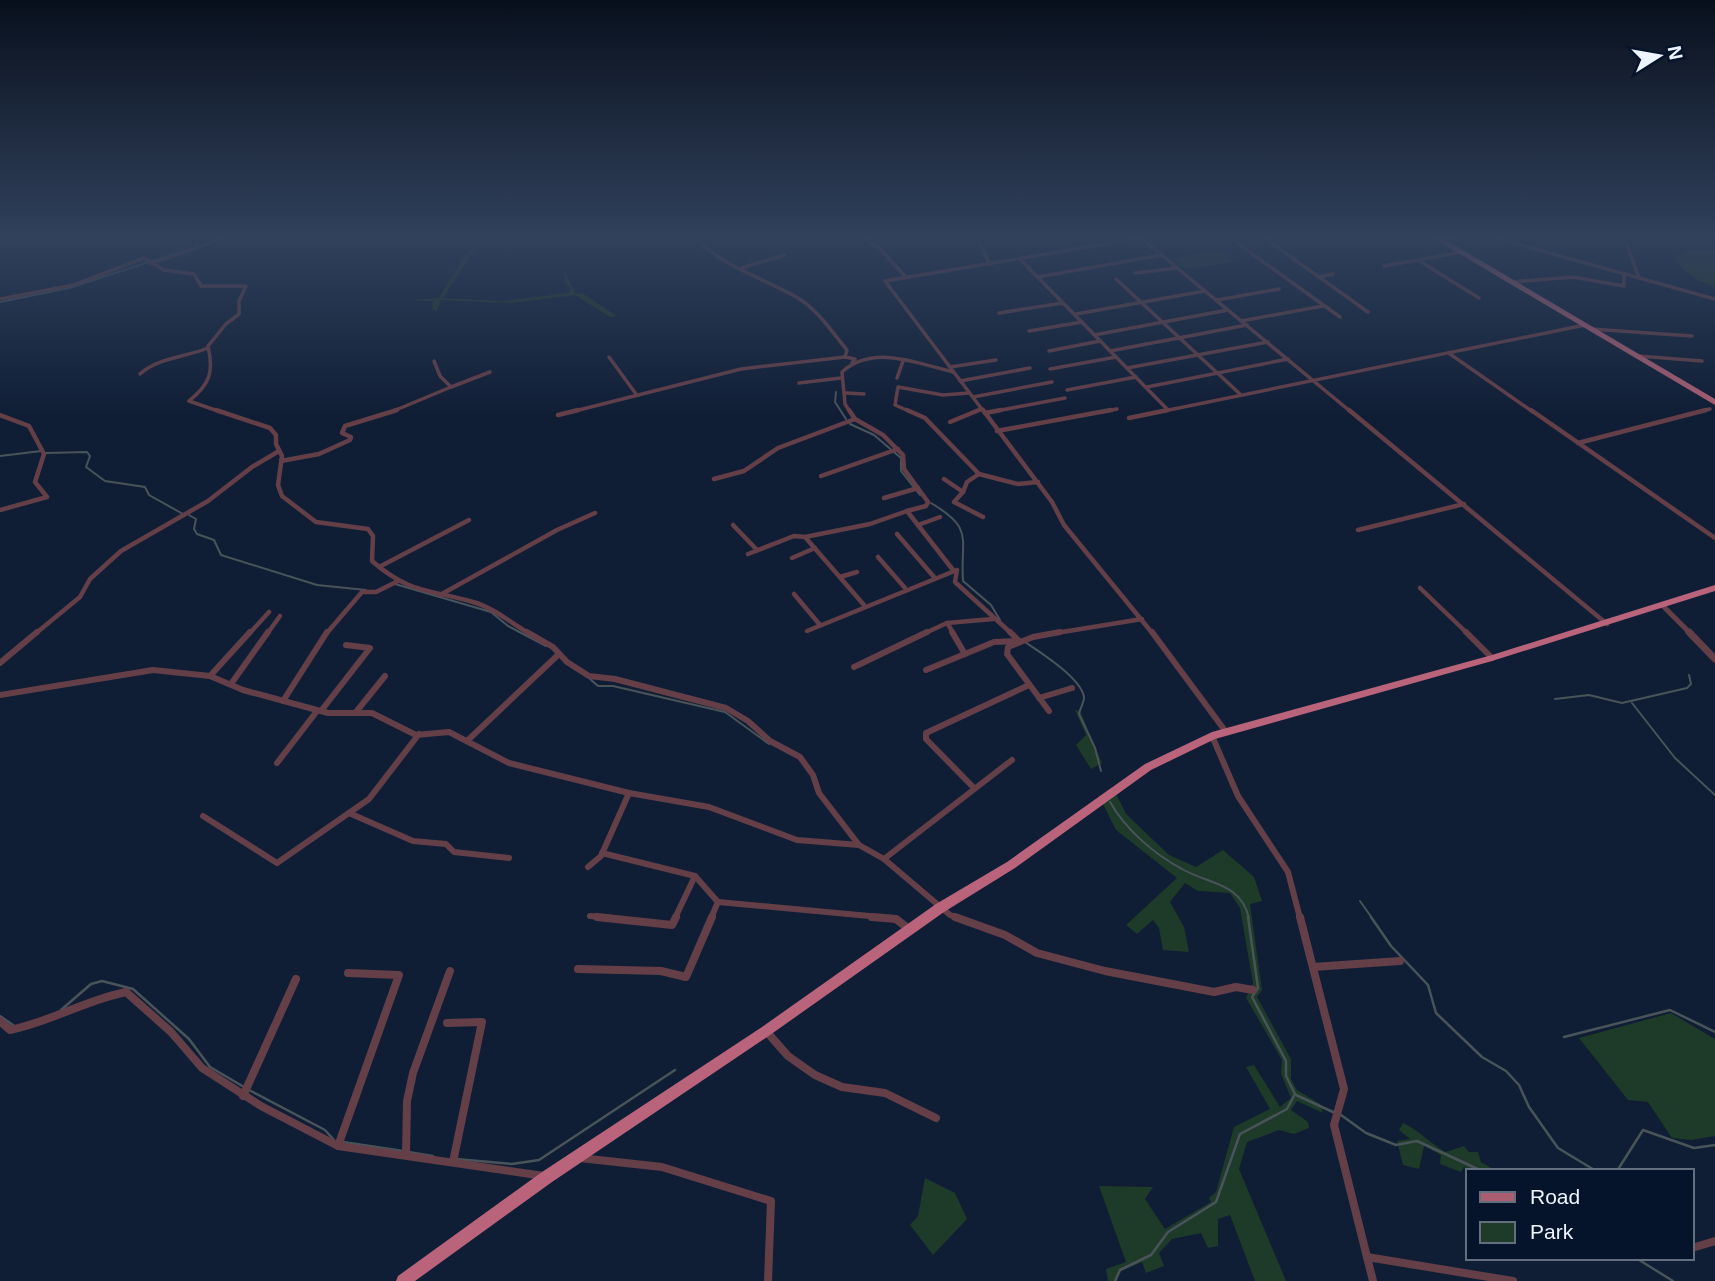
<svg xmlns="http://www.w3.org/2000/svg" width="1715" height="1281" font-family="Arial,sans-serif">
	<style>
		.green { fill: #1e3a28 }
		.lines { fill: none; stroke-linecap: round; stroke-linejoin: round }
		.stream-far1 { stroke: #49545a; stroke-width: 2 }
		.stream { stroke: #49545a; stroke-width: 2.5 }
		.minor-far3 { stroke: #653f48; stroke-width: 3.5 }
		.minor-far2 { stroke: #653f48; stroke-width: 4.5 }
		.minor-far1 { stroke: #653f48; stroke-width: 6 }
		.minor { stroke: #653f48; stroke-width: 8 }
		.tertiary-far1 { stroke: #653f48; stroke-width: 5 }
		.tertiary { stroke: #653f48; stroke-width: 7 }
		.primary { stroke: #ab5e72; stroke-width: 5 }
		.trunk { fill: #b9647a; fill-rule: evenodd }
	</style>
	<rect width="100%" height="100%" fill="#0f1e35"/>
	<g class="green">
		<polygon points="478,244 443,298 503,301 568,293 571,289 565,282 564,271 576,294 582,293 617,316 610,317 575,295 512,303 441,300 437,311 432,310 433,301 411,300 439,298 463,258"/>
		<polygon points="1220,250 1234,262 1186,269 1172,259"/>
		<polygon points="1692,250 1715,250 1715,287 1695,279 1677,264 1676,257"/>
		<polygon points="1075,710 1080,711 1102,763 1091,769 1076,745 1086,735"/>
		<polygon points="1113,788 1126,814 1169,855 1196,867 1223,850 1254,877 1262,901 1250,904 1262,990 1257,997 1291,1059 1291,1079 1297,1090 1320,1104 1323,1113 1297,1101 1291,1110 1308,1122 1309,1128 1294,1134 1279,1130 1247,1142 1239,1169 1286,1281 1255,1281 1230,1215 1218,1219 1218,1246 1208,1248 1201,1233 1172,1239 1159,1253 1164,1266 1146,1273 1142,1262 1121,1271 1117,1281 1108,1281 1106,1269 1126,1262 1099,1186 1153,1187 1145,1199 1165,1229 1211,1202 1209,1198 1216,1192 1234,1127 1270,1109 1246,1067 1254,1065 1280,1107 1291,1098 1281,1074 1282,1060 1246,998 1253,983 1240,908 1230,893 1198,891 1185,883 1170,902 1184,927 1189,952 1163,950 1159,928 1153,920 1137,934 1126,925 1177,878 1116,830 1099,796"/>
		<polygon points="1671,1013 1715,1039 1715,1136 1691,1140 1672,1138 1648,1102 1628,1100 1579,1038"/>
		<path d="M 1403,1123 C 1422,1132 1430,1144 1446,1152 L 1464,1146 L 1469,1152 L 1478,1152 L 1481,1162 L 1496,1171 L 1470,1171 L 1464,1167 L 1461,1172 L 1440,1164 L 1441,1155 L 1424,1146 L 1419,1169 L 1403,1165 L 1397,1141 L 1410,1139 L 1399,1130 Z"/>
		<polygon points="925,1178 955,1193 967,1219 933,1255 910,1225 918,1216"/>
	</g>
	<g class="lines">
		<g class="stream-far1">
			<polyline points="197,246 195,242 199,237"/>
			<polyline points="0,302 69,288 180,252"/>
			<polyline points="836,392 835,402 846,419"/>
			<polyline points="850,424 874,435 901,458 901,471 920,495"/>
			<polyline points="46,453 87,452 90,456 86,467 105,481 145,487 149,495 183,514"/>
			<polyline points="0,456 41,451"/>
			<path d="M 931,503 C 975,529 960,538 963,581 L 991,605 L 1000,620"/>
			<polyline points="189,515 196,519 194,529 197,534 214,540 221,555 317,585 366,590"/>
			<polyline points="395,584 491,612 508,626 546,646"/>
			<path d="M 1025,642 C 1040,652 1081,678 1084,697 C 1084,703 1080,708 1079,714 L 1095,748 L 1101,771"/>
			<polyline points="590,679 598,686 613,686 725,712 769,744"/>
			<polyline points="1555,699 1589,695 1622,703 1687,688 1691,684 1689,675"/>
			<polyline points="1632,703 1675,758 1715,795"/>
			<path d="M 1110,802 C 1126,830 1154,854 1182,869 C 1210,885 1240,882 1249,918"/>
			<polyline points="1360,901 1372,918"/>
		</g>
		<g class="stream">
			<polyline points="1371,917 1391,946 1428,985 1436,1013 1482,1057 1506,1071 1519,1085 1529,1107 1558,1148 1596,1171"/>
			<polyline points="61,1010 91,984 102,981 133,989 189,1039 210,1067 244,1087"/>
			<polyline points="0,1016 13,1025"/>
			<polyline points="1564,1037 1670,1010 1715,1032"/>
			<polyline points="249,1090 325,1130 334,1140"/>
			<polyline points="1296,1095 1335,1113"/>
			<polyline points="1341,1115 1366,1133 1396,1145 1417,1141 1482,1171"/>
			<polyline points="343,1142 403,1151"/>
			<polyline points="408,1152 433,1156"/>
			<polyline points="456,1159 512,1164 539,1160 675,1070"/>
			<polyline points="1617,1171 1643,1130 1694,1148 1715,1145"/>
			<polyline points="1636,1258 1673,1281"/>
			<polyline points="1115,1281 1120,1270 1151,1255 1168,1232 1216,1202 1240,1134 1287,1109 1295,1094 1286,1076 1286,1061 1252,997 1258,988 1248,917"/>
		</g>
		<g class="minor-far3">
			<path d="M 694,237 C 726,269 760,276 798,298 C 818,310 832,332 847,350 L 845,357"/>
			<polyline points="862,237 880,249 905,276"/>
			<polyline points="976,237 990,264"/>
			<polyline points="1229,237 1340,317"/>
			<polyline points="1263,237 1368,312"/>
			<polyline points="1492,237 1715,299"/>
			<polyline points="1624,237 1639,278"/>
			<polyline points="1141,238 1351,412"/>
			<polyline points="1442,240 1461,237"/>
			<polyline points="1020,259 1167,409"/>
			<polyline points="1418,260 1479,298"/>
			<polyline points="150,264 226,237"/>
			<polyline points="1384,266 1462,252"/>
			<polyline points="738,269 785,255"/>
			<polyline points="1135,273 1177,268"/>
			<polyline points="1038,277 1162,255"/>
			<polyline points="1319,277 1333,274"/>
			<polyline points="1116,279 1240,394"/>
			<polyline points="1512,282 1573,277 1624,286 1624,274"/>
			<path d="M 0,299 L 74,285 L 144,258 L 164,270 L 194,274 L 201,286 L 246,286 L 239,301 L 239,314 L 226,324 L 208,346 C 214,372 210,384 189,401"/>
			<polyline points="1217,300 1279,289"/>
			<polyline points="999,313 1063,303"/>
			<polyline points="1076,314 1205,291"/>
			<polyline points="1241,321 1323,306"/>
			<polyline points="1591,329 1692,336"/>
			<polyline points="1029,331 1082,322"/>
			<polyline points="1094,335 1228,310"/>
			<polyline points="1049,351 1100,341"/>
			<polyline points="1110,351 1247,325"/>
			<polyline points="1450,354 1533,412"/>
			<polyline points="1639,356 1702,361"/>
			<polyline points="609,357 636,394"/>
			<polyline points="950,367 996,360"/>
			<polyline points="1127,368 1268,342"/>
			<polyline points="1050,369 1116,357"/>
			<path d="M 140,374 C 157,358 186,357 208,348"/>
			<polyline points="897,378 903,361"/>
			<polyline points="960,381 1030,368"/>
			<polyline points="799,383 841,378"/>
			<polyline points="451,387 490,372"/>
			<polyline points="1147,387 1288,359"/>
			<polyline points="1067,390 1136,377"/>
			<polyline points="846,393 864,394"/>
			<polyline points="973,397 1052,382"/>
			<polyline points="189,401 221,412"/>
			<polyline points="391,412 451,387 440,376 434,361"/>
			<polyline points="571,412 741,369 845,357 855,359 852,363"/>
			<path d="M 850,412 L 845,404 L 842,372 C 873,344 917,363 953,372"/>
			<polyline points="911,412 895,405 898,387 943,395 969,393"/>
			<polyline points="975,412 982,409"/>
			<polyline points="984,412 885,281 1147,237"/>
			<polyline points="991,412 1065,398"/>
			<polyline points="1102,412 1117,409"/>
			<polyline points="1159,412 1585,325"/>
			<polyline points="1699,412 1710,409"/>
		</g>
		<g class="minor-far2">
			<path d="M 216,410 L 270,428 L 276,435 L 276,444 L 282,456 L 278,485 L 282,496 L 316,522 L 368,529 L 373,536 L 372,561 C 410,594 428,589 473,602 C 494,608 511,623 530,634"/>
			<polyline points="849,410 855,419 883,435 903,455 904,469 928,502 926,506 907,511"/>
			<polyline points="907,410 925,418 979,474"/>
			<polyline points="983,410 1052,502 1064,525 1153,634"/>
			<polyline points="1349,410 1607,624"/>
			<polyline points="1531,410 1715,538"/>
			<polyline points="985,413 1001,410"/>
			<polyline points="0,415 29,426 44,454 35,482 47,497 0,510"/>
			<polyline points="558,415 578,410"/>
			<polyline points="1129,418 1168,410"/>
			<polyline points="950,422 979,410"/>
			<polyline points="997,431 1111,410"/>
			<polyline points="1578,443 1706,410"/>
			<polyline points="281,461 319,454 350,440 351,437 342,433 345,426 397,410"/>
			<polyline points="821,476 898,449"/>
			<polyline points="714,479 744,471 778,448 855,419"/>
			<polyline points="944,479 963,492 967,482 979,474 1018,484 1038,482"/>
			<polyline points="963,492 954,502 983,517"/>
			<polyline points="884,498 918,488"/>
			<polyline points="733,525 757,550"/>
			<polyline points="918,525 940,517"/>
			<polyline points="1358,530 1464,504"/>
			<polyline points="897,534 934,577"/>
			<polyline points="748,554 794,536 805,537"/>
			<polyline points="878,557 905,588"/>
			<polyline points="792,558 815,548"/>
			<polyline points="379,567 469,520"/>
			<polyline points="840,577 857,572"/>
			<polyline points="1420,588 1468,634"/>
			<polyline points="794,594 820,625"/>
			<polyline points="440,595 557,530 595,513"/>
			<polyline points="864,605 805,537 870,524 907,511 953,570"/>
			<polyline points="947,623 954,634"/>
			<polyline points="807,631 957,570 955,582 1012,634"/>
			<polyline points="35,634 80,597 90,579 121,551 208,501 252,467 279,451"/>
			<polyline points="249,634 269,612"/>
			<polyline points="267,634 280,616"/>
			<polyline points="326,634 362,592 376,592 398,581"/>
			<polyline points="923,634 947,623 993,619"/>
			<polyline points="1050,634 1142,619"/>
		</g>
		<g class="minor-far1">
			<polyline points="527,632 553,647 567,662 589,676 615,679 726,708 748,721 770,741 800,757 813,775 819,793 859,845"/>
			<polyline points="952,632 965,654"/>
			<polyline points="1010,632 1019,641"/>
			<polyline points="1152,632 1226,732"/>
			<polyline points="1466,632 1492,658"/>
			<polyline points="0,663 37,632"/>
			<polyline points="854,667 927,632"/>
			<polyline points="926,670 994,642 1019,641"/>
			<polyline points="210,676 250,632"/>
			<polyline points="231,684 268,632"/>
			<polyline points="0,695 153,670 210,676 243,690 328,713 372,713 416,735 449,732 509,763 629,793 709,807 797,840 859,845 884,859 950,915 960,918"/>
			<polyline points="1039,698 1072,688"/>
			<polyline points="283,701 327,632"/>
			<polyline points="321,711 370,648 346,645"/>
			<polyline points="1049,711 1007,654 1008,647 1033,637 1060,632"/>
			<polyline points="356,712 385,676"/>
			<polyline points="1212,736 1238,796 1288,872 1300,918"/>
			<polyline points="467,741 559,654"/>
			<polyline points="277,763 317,711"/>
			<polyline points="973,787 926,739 926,733 1029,685"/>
			<polyline points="349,813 413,841 446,844 454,852 509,858"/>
			<polyline points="203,816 277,863 369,799 419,734"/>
			<polyline points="602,853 695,876 718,902 891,918"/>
			<polyline points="884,859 1012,760"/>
			<polyline points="588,867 601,856 629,793"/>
			<polyline points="590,916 613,918"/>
			<polyline points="675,918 695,876"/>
			<polyline points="711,918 718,902"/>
		</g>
		<g class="minor">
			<polyline points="597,917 672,925 676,917"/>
			<polyline points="872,917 896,919 909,929"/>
			<polyline points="955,917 1005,935 1037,953 1105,971 1214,992 1236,987 1253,990"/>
			<polyline points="1300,917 1344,1089 1334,1125 1373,1281"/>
			<polyline points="1313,967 1400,961"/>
			<polyline points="578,969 661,971 686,977 712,917"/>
			<path d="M 0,1021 L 10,1030 C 50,1022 86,1000 126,992 L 171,1032 L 202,1068 L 261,1106 L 338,1146 L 544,1176"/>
			<polyline points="447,1023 482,1022 453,1162"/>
			<polyline points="766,1031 788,1056 815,1075 842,1087 885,1093 936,1118"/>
			<polyline points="243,1096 296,979"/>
			<polyline points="338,1146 399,975 348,973"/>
			<polyline points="406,1155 407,1101 413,1073 450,971"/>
			<polyline points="580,1158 662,1167 771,1201 768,1281"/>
			<polyline points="1692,1248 1715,1241"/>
			<polyline points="1367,1257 1513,1281"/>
		</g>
		<polyline class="tertiary-far1" points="1663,606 1691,634"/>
		<polyline class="tertiary" points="1689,632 1715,659"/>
		<polyline class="primary" points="1436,237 1715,402"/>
		<polygon class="trunk" points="1715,585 1715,591 1492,661 1215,739 1151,770 1015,868 944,912 770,1035 552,1182 415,1281 396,1281 398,1276 542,1172 762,1027 936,904 1007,862 1145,764 1212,732 1492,655"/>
	</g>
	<linearGradient id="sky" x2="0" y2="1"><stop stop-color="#08101d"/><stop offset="0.57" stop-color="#31415c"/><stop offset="1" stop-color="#31415c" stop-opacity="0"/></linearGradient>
	<rect width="1715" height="416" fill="url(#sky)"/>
	<rect x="1466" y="1169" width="228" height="91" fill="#06142b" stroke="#636e7f" stroke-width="2"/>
	<rect x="1480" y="1192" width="35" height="10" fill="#ab5e72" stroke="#636e7f" stroke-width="2"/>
	<text x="1530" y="1204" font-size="21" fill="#eef4fe">Road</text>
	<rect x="1480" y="1222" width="35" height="21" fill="#1e3a28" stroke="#636e7f" stroke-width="2"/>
	<text x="1530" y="1239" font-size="21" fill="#eef4fe">Park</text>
	<g transform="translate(1659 56) rotate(79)" stroke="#06142b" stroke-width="5" paint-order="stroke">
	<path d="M0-5L12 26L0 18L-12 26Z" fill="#eef4fe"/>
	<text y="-10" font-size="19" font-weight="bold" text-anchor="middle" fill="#eef4fe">N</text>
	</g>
</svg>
